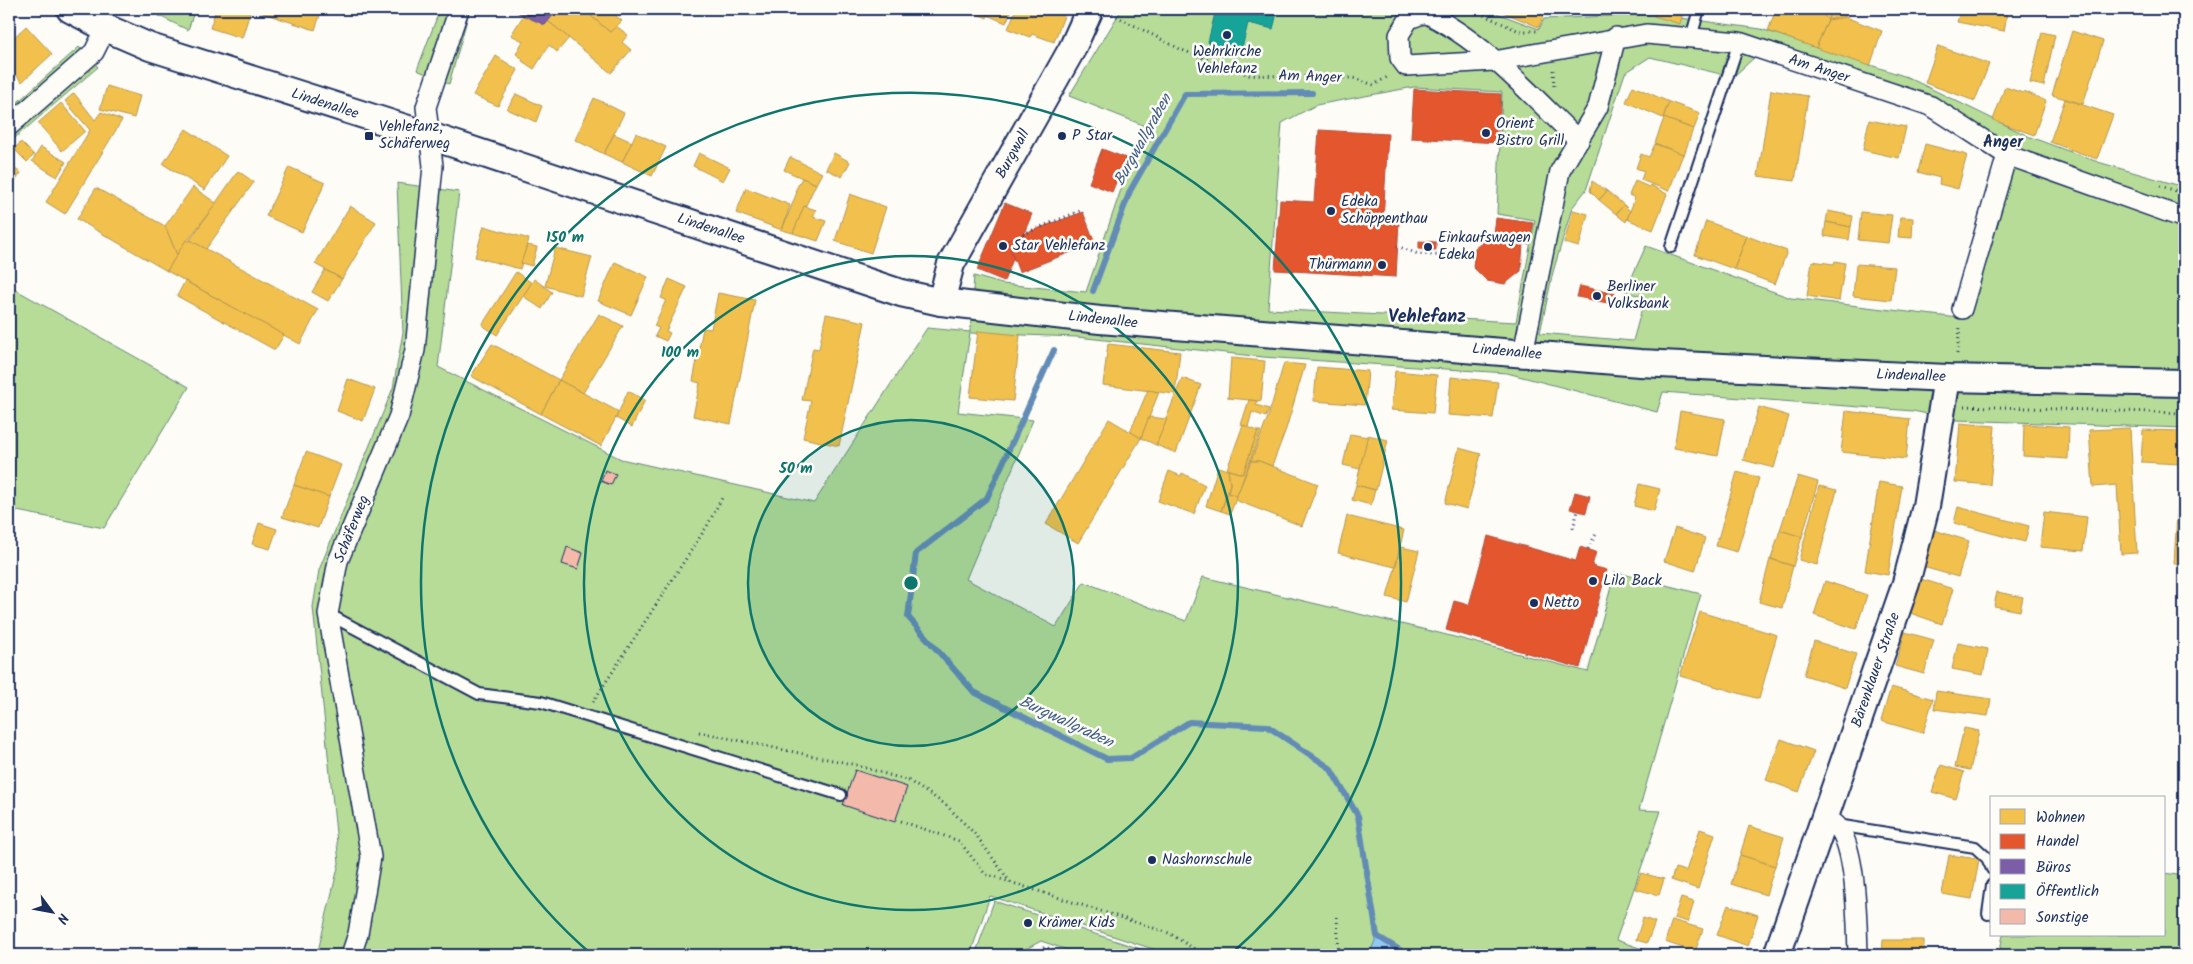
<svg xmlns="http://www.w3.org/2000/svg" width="2193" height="964" font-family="Kalam,sans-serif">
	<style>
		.green { fill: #b6dc98; stroke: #68867b; fill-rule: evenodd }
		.water { fill: #92c9f0; stroke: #628bb6 }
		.homes { fill: #f2c14e; stroke: #b29553 }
		.shops { fill: #e4572e; stroke: #a84b3c }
		.offices { fill: #7b5ea7; stroke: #5e5091 }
		.public { fill: #17a398; stroke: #188087 }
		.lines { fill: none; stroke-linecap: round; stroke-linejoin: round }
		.stream { stroke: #628bb6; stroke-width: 6 }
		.building { fill: #f3baac; stroke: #1b2f5e }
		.lane-casing { stroke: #1b2f5e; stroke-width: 14 }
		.street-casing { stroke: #1b2f5e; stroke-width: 22 }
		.secondary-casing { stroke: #1b2f5e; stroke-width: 30 }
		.path { stroke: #1b2f5e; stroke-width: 3; stroke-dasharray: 1 4; stroke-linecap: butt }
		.lane { stroke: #fdfcf7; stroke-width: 10 }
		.street { stroke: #fdfcf7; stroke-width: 19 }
		.secondary { stroke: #fdfcf7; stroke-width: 26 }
		.ring { fill: none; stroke: #0f766e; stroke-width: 2.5 }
		.poi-dot { fill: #1b2f5e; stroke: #fdfcf7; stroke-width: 2 }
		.labels { text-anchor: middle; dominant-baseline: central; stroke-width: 5; stroke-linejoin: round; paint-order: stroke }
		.poi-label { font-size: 15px; fill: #1b2f5e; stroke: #fdfcf7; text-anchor: start }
		.street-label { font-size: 15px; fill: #1b2f5e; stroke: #fdfcf7 }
		.water-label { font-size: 16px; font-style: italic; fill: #3f5d8a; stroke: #fdfcf7 }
		.neighbourhood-label { font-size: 16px; font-weight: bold; fill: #1b2f5e; stroke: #fdfcf7 }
		.quarter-label { font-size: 18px; font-weight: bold; fill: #1b2f5e; stroke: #fdfcf7 }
		.centre { fill: #0f766e; stroke: #fdfcf7; stroke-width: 2.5 }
		.ring-label { font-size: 15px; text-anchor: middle; font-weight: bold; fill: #0f766e; stroke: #fdfcf7; stroke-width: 5; stroke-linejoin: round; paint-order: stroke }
	</style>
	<rect width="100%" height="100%" fill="#fdfcf7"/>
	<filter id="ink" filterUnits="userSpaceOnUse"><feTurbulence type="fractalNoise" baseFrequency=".02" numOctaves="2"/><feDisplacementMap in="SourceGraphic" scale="10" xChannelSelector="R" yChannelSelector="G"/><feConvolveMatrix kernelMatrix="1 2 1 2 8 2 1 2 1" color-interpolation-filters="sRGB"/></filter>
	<g filter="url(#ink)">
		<g class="green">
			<polygon points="145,9 195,9 188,30"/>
			<polygon points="440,9 470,9 449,84 417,70"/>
			<path d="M 1122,9 L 1486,9 L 1539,29 L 1544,19 L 1651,14 L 1761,29 L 1907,77 L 2030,137 L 2098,162 L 2184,187 L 2184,428 L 1956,420 L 1913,411 L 1663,392 L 1657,412 L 1507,373 L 1263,357 L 1077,337 L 970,333 L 958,412 L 1033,420 L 966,579 L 1056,627 L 1084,582 L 1186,621 L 1203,577 L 1439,633 L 1588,672 L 1615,572 L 1701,594 L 1639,810 L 1661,811 L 1616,940 L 1660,955 L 1408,955 L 1377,937 L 1369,955 L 1157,955 L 1159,951 L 990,896 L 970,955 L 317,955 L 339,863 L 313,607 L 319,570 L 393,388 L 403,332 L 397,183 L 459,192 L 438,367 L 621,459 L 814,503 L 927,328 L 970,332 L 974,276 L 1002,284 L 1086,292 L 1143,125 L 1069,96 ZM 1756,56 L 1921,111 L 2011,171 L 1967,319 L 1791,298 L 1646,246 L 1625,292 L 1645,297 L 1633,341 L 1540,333 L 1553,272 L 1572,208 L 1586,190 L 1625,73 L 1650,57 L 1733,77 ZM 1414,87 L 1502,92 L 1497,214 L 1535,220 L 1516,322 L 1268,309 L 1282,123 L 1316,105 Z"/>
			<polygon points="79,47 98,67 9,143 9,110"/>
			<polygon points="9,286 189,387 104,528 17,511 9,534"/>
			<polygon points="2164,873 2184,876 2184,955 1999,955 2003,935 2164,935"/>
			<polygon points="994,901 1153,953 1152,955 1082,955 1041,941 1015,955 975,955"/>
		</g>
		<polygon class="water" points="1377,936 1408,955 1369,955"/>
		<g class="homes">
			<polygon points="216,9 251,9 242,38 210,28"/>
			<polygon points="251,9 281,9 278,18"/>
			<polygon points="281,9 322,9 315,30 278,18"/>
			<polygon points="558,9 583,9 610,32 615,25 628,35 622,42 631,50 611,73 548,21"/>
			<polygon points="583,9 608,9 622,21 610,32"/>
			<polygon points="966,9 989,9 987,18"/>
			<polygon points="989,9 1012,9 1006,23 987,15"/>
			<polygon points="1016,9 1043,9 1064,16 1054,42 1032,34 1030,37 1008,29"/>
			<polygon points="1500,9 1546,9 1539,27 1500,11"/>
			<polygon points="1656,9 1684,9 1680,24 1654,16"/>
			<polygon points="1776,9 1817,9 1828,20 1816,48 1768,31"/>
			<polygon points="1817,9 1831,9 1828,20"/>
			<polygon points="1831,9 1848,9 1845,17 1828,20"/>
			<polygon points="1961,9 2008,9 2004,31 1957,22"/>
			<polygon points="523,16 545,25 548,21 569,38 557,52 549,45 534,69 522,61 523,59 516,54 523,41 511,35"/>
			<polygon points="1845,17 1882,31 1870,66 1816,48 1828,20"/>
			<polygon points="26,26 52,54 22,82 9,67 9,42"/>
			<polygon points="2072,31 2103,41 2083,104 2052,95"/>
			<polygon points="2042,32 2055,35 2044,86 2030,83"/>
			<polygon points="1938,46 1989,64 1975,101 1925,83"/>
			<polygon points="496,56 518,70 498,106 473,95"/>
			<polygon points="107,86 140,96 134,118 100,109"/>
			<polygon points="1633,86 1669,102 1663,118 1626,102"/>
			<polygon points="2005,87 2023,93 2024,91 2046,101 2034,135 1993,120"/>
			<polygon points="1771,90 1808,96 1795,181 1758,176"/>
			<polygon points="74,93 95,120 101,112 122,120 65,214 46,202 90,130 65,101"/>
			<polygon points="516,94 542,106 536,122 507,109"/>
			<polygon points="594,98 624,113 604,154 575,140"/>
			<polygon points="2065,99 2113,115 2097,159 2050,142"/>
			<polygon points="1669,102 1700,113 1694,129 1663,118"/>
			<polygon points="61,103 85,131 62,151 38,123"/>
			<polygon points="1664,118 1693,129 1684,155 1655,143"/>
			<polygon points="1869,120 1906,127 1899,158 1863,150"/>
			<polygon points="186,129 227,156 205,190 163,164"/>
			<polygon points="636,133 666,147 652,176 622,162"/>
			<polygon points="614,134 632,142 622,162 604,154"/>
			<polygon points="21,142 34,155 27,162 14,149"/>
			<polygon points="1655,144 1683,154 1669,191 1641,180 1644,171 1636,168 1641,154 1649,157"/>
			<polygon points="1925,144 1967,155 1958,189 1939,184 1940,178 1918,172"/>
			<polygon points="41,147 66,162 57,177 32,161"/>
			<polygon points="699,153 730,168 723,181 693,166"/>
			<polygon points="834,153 850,162 842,177 826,169"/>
			<polygon points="790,157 822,173 816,184 784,170"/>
			<polygon points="9,165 21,173 9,190"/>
			<polygon points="289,167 325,183 302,232 266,216"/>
			<polygon points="238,171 254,182 206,249 190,240"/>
			<polygon points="802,178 816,184 793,233 782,230 797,192 795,191"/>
			<polygon points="1592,181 1607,191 1599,200 1590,191"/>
			<polygon points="1635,181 1649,187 1650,185 1667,194 1653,230 1627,219 1635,198 1629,195"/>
			<polygon points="193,187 216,203 177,255 165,226"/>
			<polygon points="96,188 165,226 177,255 167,271 77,219"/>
			<polygon points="746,188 790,205 782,230 736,213"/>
			<polygon points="1607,191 1624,205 1616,214 1599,200"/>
			<polygon points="850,194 886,207 871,253 835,241"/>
			<polygon points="1624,205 1630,211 1626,222 1616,214"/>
			<polygon points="350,206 376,222 342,279 315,264"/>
			<polygon points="804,206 816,210 813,217 826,221 818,241 793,233"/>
			<polygon points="1573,210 1588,214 1579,247 1564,243"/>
			<polygon points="1828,211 1853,216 1851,227 1826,222"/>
			<polygon points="1861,212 1892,215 1888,243 1858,240"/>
			<polygon points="1900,217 1913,218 1912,238 1898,237"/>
			<polygon points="1706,221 1747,236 1734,269 1695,255"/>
			<polygon points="1826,222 1851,227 1849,240 1824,236"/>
			<polygon points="484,226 529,239 520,269 475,257"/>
			<polygon points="1747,236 1787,251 1775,284 1734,269"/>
			<polygon points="186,240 188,242 190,240 318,310 300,344 167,271"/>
			<polygon points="527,245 537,247 532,266 521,263"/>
			<polygon points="555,248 592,257 581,296 545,286"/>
			<polygon points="1812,261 1834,264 1835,261 1845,263 1839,301 1807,296"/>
			<polygon points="615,262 648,277 631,315 598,301"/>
			<polygon points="1856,264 1895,267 1891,300 1853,296"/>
			<polygon points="325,270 342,279 328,301 312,292"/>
			<polygon points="516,272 532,283 497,335 482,325"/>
			<polygon points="534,279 552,292 542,309 523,296"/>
			<polygon points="669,279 687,287 666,331 670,333 666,341 655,336 659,328 654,326 666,300 661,298"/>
			<polygon points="185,281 284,335 275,350 177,296"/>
			<polygon points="718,293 755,300 731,424 693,416 700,383 693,381 703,328 711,329"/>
			<polygon points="599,314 623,326 583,393 559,380"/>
			<polygon points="826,314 865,322 839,446 803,438 811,401 802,400 813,348 819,349"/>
			<polygon points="978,331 1020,335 1013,401 970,397"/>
			<polygon points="492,344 559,380 541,414 471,376"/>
			<polygon points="1108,344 1180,352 1175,394 1103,385"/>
			<polygon points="1231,358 1265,361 1261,401 1228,398"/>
			<polygon points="1284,363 1305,365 1286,429 1272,466 1259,461 1251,461 1268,417"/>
			<polygon points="1317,367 1368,371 1365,405 1314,401"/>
			<polygon points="1395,371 1437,375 1433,413 1391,410"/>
			<polygon points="1451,377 1498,382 1493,418 1448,415"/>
			<polygon points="1182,378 1201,385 1176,453 1156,445"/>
			<polygon points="348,379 375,389 363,421 337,411"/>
			<polygon points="559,380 619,412 601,446 541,414"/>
			<polygon points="1148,390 1159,392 1141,438 1130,432"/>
			<polygon points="628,391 645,400 632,427 616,418"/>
			<polygon points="1249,400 1257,401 1256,405 1269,409 1266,417 1252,412 1248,427 1241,425"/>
			<polygon points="1759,407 1789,416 1774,468 1743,460"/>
			<polygon points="1680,411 1725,419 1718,456 1674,448"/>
			<polygon points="1846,411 1910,419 1906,459 1841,452"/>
			<polygon points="1149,417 1167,419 1156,445 1141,438"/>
			<polygon points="1109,419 1141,438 1078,543 1046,524"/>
			<polygon points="1960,423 1995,426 1990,485 1955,482"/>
			<polygon points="2024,424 2069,427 2068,459 2023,456"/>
			<polygon points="1243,425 1258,431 1243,474 1227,469"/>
			<polygon points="2130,428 2137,553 2121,554 2117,485 2093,487 2089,430"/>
			<polygon points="2143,430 2182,431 2180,464 2141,462"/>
			<polygon points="2182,430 2184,430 2184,565 2174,564"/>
			<polygon points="1258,431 1261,431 1237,496 1228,493 1230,484 1228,470 1243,474"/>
			<polygon points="1350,434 1368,437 1360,469 1343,465"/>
			<polygon points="1368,435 1388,440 1376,490 1356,485"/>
			<polygon points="1459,448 1481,454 1467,509 1445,503"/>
			<polygon points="306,452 341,465 329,497 294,485"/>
			<polygon points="1251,461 1259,461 1318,484 1302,526 1235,500"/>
			<polygon points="1218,467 1228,470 1230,484 1221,511 1206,506"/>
			<polygon points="1169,471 1181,476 1182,473 1205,485 1194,514 1158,501"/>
			<polygon points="1737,472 1759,478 1737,552 1716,546"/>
			<polygon points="1798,476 1818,482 1802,537 1780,530"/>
			<polygon points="1879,482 1902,486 1888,575 1865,571"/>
			<polygon points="1639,484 1660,489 1654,511 1634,506"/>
			<polygon points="294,485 329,497 318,528 282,517"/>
			<polygon points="1356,485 1375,490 1371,505 1352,500"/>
			<polygon points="1819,486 1837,490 1817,565 1799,560"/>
			<polygon points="1228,493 1237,496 1230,514 1221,511"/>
			<polygon points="1958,507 2029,526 2025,542 1954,523"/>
			<polygon points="2044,512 2087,517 2083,551 2040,547"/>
			<polygon points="1347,516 1404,530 1395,567 1338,553"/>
			<polygon points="259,523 277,529 270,549 252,544"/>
			<polygon points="1675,528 1705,538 1695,571 1664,561"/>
			<polygon points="1780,530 1802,537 1793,566 1771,559"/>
			<polygon points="1934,530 1969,541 1958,577 1923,567"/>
			<polygon points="1401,547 1419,551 1406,602 1387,597"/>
			<polygon points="1770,559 1793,566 1782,608 1759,602"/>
			<polygon points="1921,579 1953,589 1942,624 1910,613"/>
			<polygon points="1825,581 1867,595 1856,629 1814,615"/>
			<polygon points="1997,592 2023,597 2020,611 1994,606"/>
			<polygon points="1700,612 1777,635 1759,699 1680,676"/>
			<polygon points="1905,632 1934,640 1924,674 1895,666"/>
			<polygon points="1814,641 1856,654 1845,688 1804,675"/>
			<polygon points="1958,643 1988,649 1983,675 1952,669"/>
			<polygon points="1891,687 1933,699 1923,733 1881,721"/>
			<polygon points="1936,691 1991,699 1988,716 1934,709"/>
			<polygon points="1964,728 1979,731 1970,770 1955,767"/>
			<polygon points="1781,739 1814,751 1799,792 1766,780"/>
			<polygon points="1941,765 1964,772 1956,799 1932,792"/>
			<polygon points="1749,826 1784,837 1775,866 1740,855"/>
			<polygon points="1700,829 1715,834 1698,889 1671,880 1675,868 1686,871"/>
			<polygon points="1740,855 1775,866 1766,895 1731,884"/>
			<polygon points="1949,855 1979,859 1972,899 1942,894"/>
			<polygon points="1641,873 1664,879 1659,895 1635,889"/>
			<polygon points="1681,898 1694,902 1688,922 1674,918"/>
			<polygon points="1728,905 1758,915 1748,946 1717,935"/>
			<polygon points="1643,918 1655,922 1647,943 1636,940"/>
			<polygon points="1672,920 1703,929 1695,952 1665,942"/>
			<polygon points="1883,940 1924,940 1924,955 1882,955"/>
		</g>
		<g class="shops">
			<polygon points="1414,89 1501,94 1498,143 1411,138"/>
			<polygon points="1319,130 1388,134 1383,221 1399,221 1396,277 1275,270 1280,200 1314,202"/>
			<polygon points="1102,149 1126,158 1112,192 1089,183"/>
			<polygon points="1005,203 1032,214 1004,281 977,270"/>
			<polygon points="1083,212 1095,243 1019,272 1007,240"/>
			<polygon points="1496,218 1533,223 1530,244 1523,244 1521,271 1505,284 1487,281 1473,267 1475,248 1494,234"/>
			<polygon points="1419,241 1436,242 1436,250 1419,249"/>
			<polygon points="1580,286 1616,294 1613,304 1577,297"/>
			<polygon points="1575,492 1590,496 1586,513 1570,509"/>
			<polygon points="1488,536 1576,561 1580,547 1596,552 1592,566 1607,570 1580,668 1446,630 1454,601 1469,605"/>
		</g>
		<polygon class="offices" points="510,9 558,9 545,25"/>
		<g class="public">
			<polygon points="1216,9 1278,9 1273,29 1248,23 1242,48 1233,54 1215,49 1208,42"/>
			<polygon points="2183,269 2184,269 2184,307 2181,307"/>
		</g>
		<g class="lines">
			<g class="stream">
				<polyline points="1093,291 1130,191 1185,94 1312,93"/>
				<polyline points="1054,350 987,498 916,553 908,617 974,692 1107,759 1131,758 1189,722 1267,726 1330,768 1358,816 1377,936 1408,955"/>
			</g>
		</g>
		<g class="building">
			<polygon points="605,470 616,474 611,485 601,481"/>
			<polygon points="567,547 583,553 578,569 562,564"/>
			<polygon points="855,770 907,787 895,822 843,805"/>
		</g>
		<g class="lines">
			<defs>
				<g id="lane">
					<polyline points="1441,21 1445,9"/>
					<polyline points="1691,38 1699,9"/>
					<polyline points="1671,247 1739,42"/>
					<polyline points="328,614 479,694 541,702 841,795"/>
					<polyline points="1837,825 1975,847 1987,858 1992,869"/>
					<polyline points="1988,914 1992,885"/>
				</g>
				<g id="street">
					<polyline points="9,126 94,52 106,28"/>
					<path d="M 1579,141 C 1533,97 1483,40 1425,13 L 1409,19 L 1399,35 L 1400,58 L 1406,66 L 1494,61 L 1646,34 L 1739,42 L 1931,106 L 2007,155 L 2184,218"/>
					<polyline points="1962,309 2007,155"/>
					<polyline points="1523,353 1560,171 1598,107 1616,37"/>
					<path d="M 1826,819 C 1829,820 1833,822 1836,825 C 1857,845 1857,926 1858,955"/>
					<polyline points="351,955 358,934 371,857 328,614 338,561 399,416 415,350 433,166 426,107 459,9"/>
				</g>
				<g id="secondary">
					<polyline points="70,9 106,28 150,47 430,136 901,293 941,302 1100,320 1640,363 1947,378 2184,383"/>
					<polyline points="941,302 951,264 1072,49 1090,9"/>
					<polyline points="1777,955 1906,583 1926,506 1947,378"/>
				</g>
			</defs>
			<use href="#lane" class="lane-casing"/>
			<use href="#street" class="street-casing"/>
			<use href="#secondary" class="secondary-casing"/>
			<g class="path">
				<polyline points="1470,9 1519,31 1537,31"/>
				<polyline points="1277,11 1301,9"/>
				<polyline points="1112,14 1182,50 1249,75 1353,78 1374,85 1389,76"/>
				<polyline points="1553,70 1554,87"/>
				<polyline points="2160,186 2184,193"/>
				<polyline points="1023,234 1080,211"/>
				<polyline points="1397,246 1418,254 1474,258"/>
				<polyline points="1957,354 1960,327"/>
				<polyline points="1965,406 2184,413"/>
				<polyline points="1573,528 1578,511"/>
				<polyline points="1588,549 1596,534"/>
				<polyline points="593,702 707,526 723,496"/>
				<polyline points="699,732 856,765 909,781 945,804 976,835 1010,882"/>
				<polyline points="901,821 959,841 985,874 1169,933 1204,955"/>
				<polyline points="1337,917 1339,955"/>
				<polyline points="1030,955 1045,947 1068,955"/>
			</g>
			<use href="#lane" class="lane"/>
			<use href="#street" class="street"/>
			<use href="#secondary" class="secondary"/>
		</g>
	</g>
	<circle cx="911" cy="583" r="163" fill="#0f766e" fill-opacity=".12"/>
	<g class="ring">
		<circle cx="911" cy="583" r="163"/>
		<circle cx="911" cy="583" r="327"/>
		<path d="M590 953A490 490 0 1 1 1232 953"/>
	</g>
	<g class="poi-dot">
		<circle cx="1227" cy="35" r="5"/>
		<circle cx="1486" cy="133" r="5"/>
		<rect x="364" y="131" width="10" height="10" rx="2.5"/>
		<circle cx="1062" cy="136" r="5"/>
		<circle cx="1331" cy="211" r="5"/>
		<circle cx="1003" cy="246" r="5"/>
		<circle cx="1428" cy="247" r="5"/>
		<circle cx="1382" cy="265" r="5"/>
		<circle cx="1597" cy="296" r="5"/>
		<circle cx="1593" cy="581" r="5"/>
		<circle cx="1534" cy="603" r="5"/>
		<circle cx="1152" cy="860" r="5"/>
		<circle cx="1028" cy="923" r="5"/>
	</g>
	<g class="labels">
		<g class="poi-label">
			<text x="1227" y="52" text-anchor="middle">Wehrkirche<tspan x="1227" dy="17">Vehlefanz</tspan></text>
			<text x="1496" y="124">Orient<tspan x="1496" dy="17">Bistro Grill</tspan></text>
			<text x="379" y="127">Vehlefanz,<tspan x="379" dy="17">Schäferweg</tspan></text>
			<text x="1072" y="136">P Star</text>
			<text x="1341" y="202">Edeka<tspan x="1341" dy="17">Schöppenthau</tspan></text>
			<text x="1438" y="238">Einkaufswagen<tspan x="1438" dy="17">Edeka</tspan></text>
			<text x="1013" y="246">Star Vehlefanz</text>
			<text x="1372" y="265" text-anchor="end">Thürmann</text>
			<text x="1607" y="287">Berliner<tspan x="1607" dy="17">Volksbank</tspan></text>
			<text x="1603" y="581">Lila Back</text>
			<text x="1544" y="603">Netto</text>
			<text x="1162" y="860">Nashornschule</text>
			<text x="1038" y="923">Krämer Kids</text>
		</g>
		<g class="street-label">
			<text transform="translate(1819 69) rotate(18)">Am Anger</text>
			<text transform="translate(1310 77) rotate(2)">Am Anger</text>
			<text transform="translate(325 104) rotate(18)">Lindenallee</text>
			<text transform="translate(1013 154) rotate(-61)">Burgwall</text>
			<text transform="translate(711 229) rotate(18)">Lindenallee</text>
			<text transform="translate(1103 320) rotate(6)">Lindenallee</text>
			<text transform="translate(1507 352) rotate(5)">Lindenallee</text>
			<text transform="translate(1911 376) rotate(2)">Lindenallee</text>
			<text transform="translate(352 529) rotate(-68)">Schäferweg</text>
			<text transform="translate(1876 670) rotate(-71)">Bärenklauer Straße</text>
		</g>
		<g class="water-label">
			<text transform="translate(1143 140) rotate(-61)">Burgwallgraben</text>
			<text transform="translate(1066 722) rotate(25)">Burgwallgraben</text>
		</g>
		<g class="neighbourhood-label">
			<text x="2003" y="142">Anger</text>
		</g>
		<g class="quarter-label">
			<text x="1427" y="317">Vehlefanz</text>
		</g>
	</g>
	<circle cx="911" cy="583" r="8" class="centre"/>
	<g class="ring-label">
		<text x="565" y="242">150 m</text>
		<text x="680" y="357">100 m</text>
		<text x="796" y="473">50 m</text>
	</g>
	<rect width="2193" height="964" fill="none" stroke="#fdfcf7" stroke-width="30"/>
	<rect x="15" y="15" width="2163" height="934" fill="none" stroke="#1b2f5e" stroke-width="2" filter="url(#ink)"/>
	<rect x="1990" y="796" width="175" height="140" fill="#fdfcf7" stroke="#a3aaba"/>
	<rect x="2000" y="809" width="25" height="15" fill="#f2c14e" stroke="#a3aaba"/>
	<text x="2036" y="822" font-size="15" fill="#1b2f5e">Wohnen</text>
	<rect x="2000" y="834" width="25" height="15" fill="#e4572e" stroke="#a3aaba"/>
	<text x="2036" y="846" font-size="15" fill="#1b2f5e">Handel</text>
	<rect x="2000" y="859" width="25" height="15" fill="#7b5ea7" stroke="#a3aaba"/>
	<text x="2036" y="872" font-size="15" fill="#1b2f5e">Büros</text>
	<rect x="2000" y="884" width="25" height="15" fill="#17a398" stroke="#a3aaba"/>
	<text x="2036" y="896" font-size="15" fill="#1b2f5e">Öffentlich</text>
	<rect x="2000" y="909" width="25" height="15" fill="#f3baac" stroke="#a3aaba"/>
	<text x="2036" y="922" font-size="15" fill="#1b2f5e">Sonstige</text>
	<g transform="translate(52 912) rotate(122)" stroke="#fdfcf7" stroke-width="4" paint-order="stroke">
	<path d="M0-4L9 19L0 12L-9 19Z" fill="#1b2f5e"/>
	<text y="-8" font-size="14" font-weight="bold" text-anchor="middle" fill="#1b2f5e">N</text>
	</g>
</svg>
